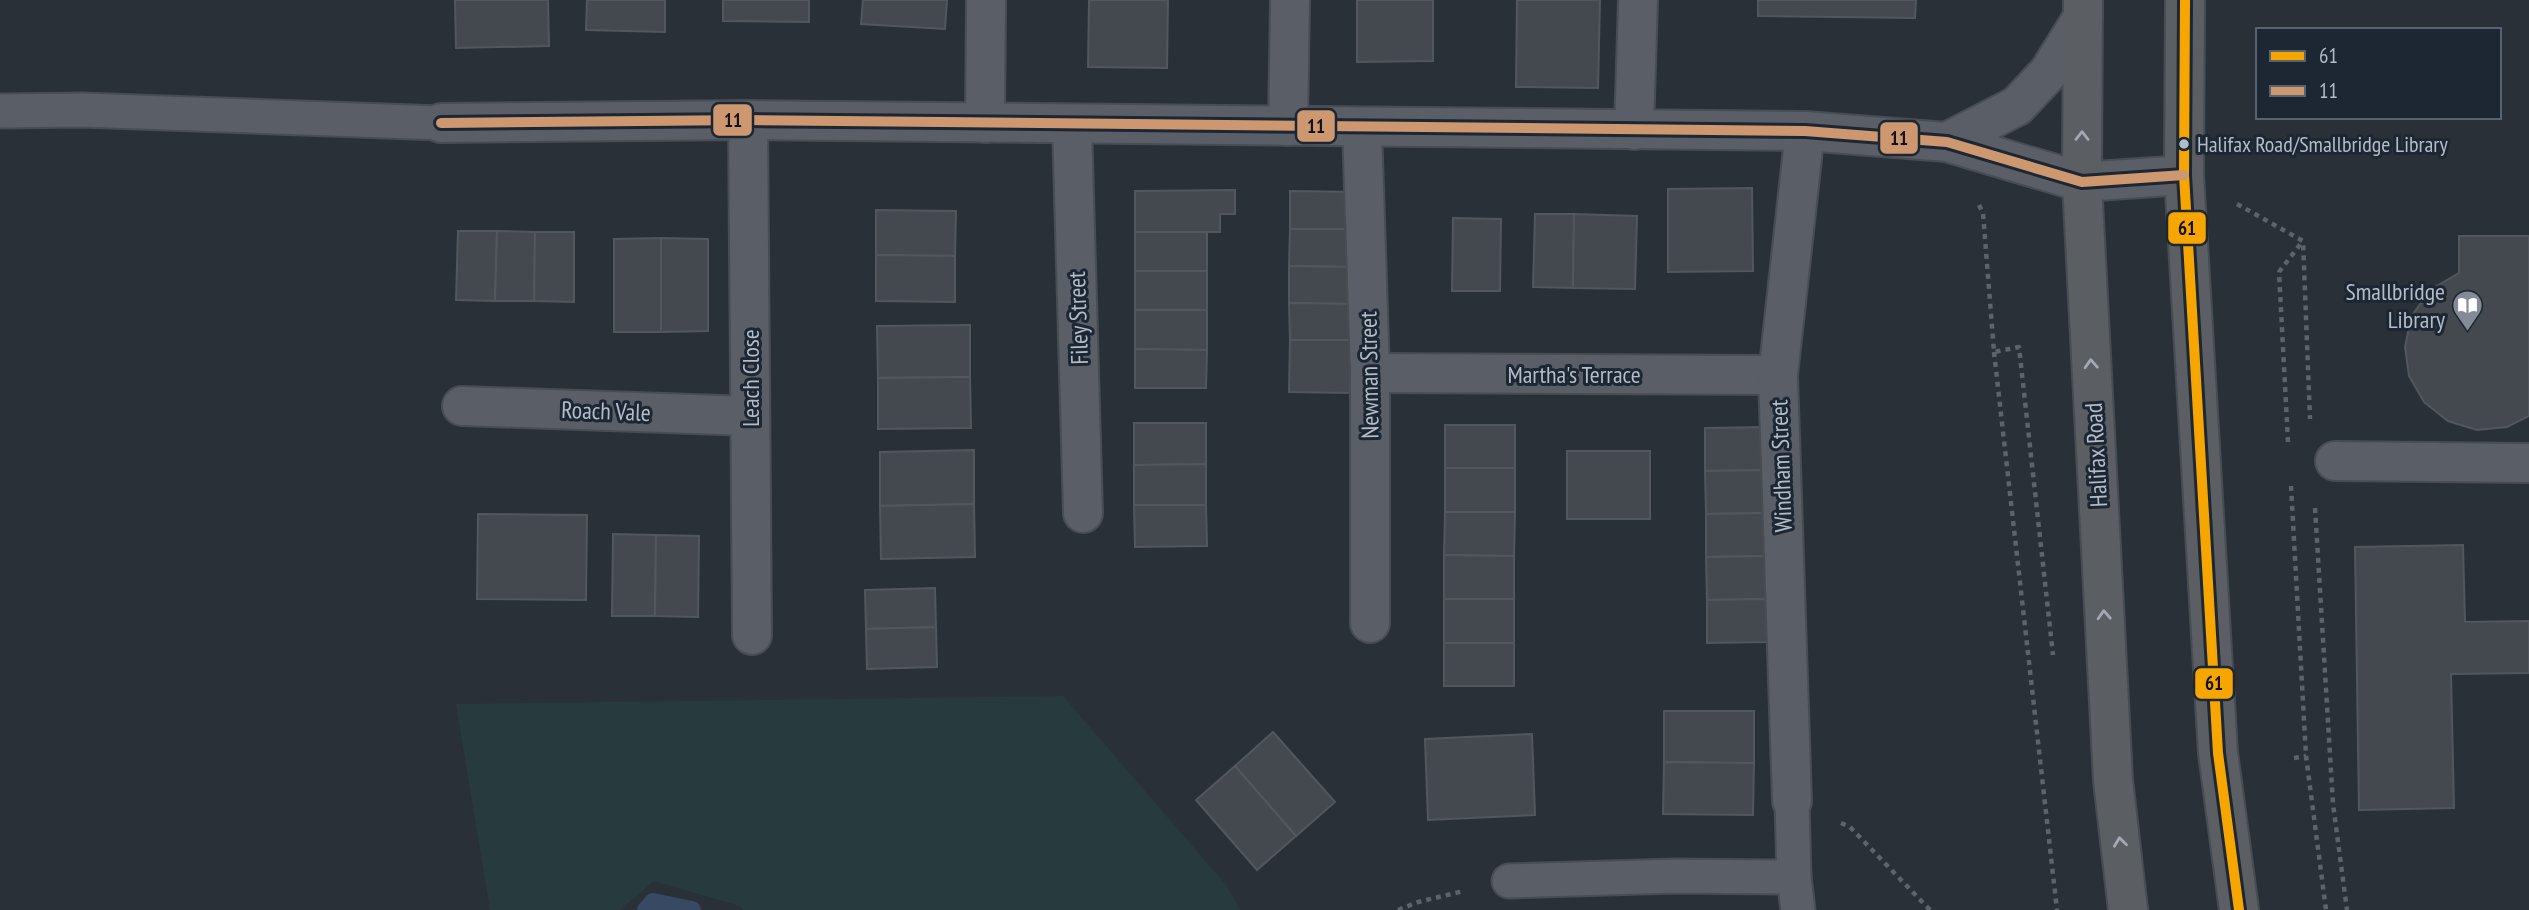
<svg xmlns="http://www.w3.org/2000/svg" width="2529" height="910" font-family="'PT Sans Narrow',sans-serif">
	<style>
		.green { fill: #273a3e }
		.lines { fill: none; stroke-linecap: round; stroke-linejoin: round }
		.stream { stroke: #384963; stroke-width: 18 }
		.building { fill: #444950; stroke: #52575f; stroke-width: 2 }
		.service-casing { stroke: #484c53; stroke-width: 37 }
		.pedestrian-casing { stroke: #484c53; stroke-width: 42 }
		.minor-casing { stroke: #484c53; stroke-width: 42 }
		.trunk-casing { stroke: #474c53; stroke-width: 42 }
		.path { stroke: #5d636a; stroke-width: 4.5; stroke-dasharray: 5 5; stroke-linecap: butt }
		.service { stroke: #5a5e66; stroke-width: 33 }
		.pedestrian { stroke: #5a5e66; stroke-width: 38 }
		.minor { stroke: #5a5e66; stroke-width: 38 }
		.trunk { stroke: #5b5f64; stroke-width: 38 }
		.bus-1-casing { stroke: #1d2633; stroke-width: 16 }
		.bus-2-casing { stroke: #1d2633; stroke-width: 16 }
		.bus-1 { stroke: #f7a600; stroke-width: 10 }
		.bus-2 { stroke: #cd976f; stroke-width: 10 }
		.oneway { stroke: #a2a9b5 }
		.bus-dot { fill: #b4bcc9; stroke: #1d2633; stroke-width: 2.5 }
		.labels { text-anchor: middle; dominant-baseline: central; stroke-width: 6; stroke-linejoin: round; paint-order: stroke }
		.bus-label { font-size: 22px; fill: #b4bcc9; stroke: #1d2633; text-anchor: start }
		.poi-label { font-size: 24px; fill: #b4bcc9; stroke: #1d2633; text-anchor: end }
		.street-label { font-size: 24px; fill: #b4bcc9; stroke: #1d2633 }
		.line-badge { stroke: #1d2633; stroke-width: 2.5 }
		.pale-badge-label { font-size: 19px; text-anchor: middle; font-weight: bold; fill: #111 }
	</style>
	<rect width="100%" height="100%" fill="#2a3038"/>
	<polygon class="green" points="1063,696 1227,886 1240,910 743,910 740,906 654,881 620,910 490,910 456,704"/>
	<g class="lines">
		<polyline class="stream" points="646,910 653,902 692,910"/>
	</g>
	<g class="building">
		<polygon points="455,0 548,0 549,46 456,48"/>
		<polygon points="587,0 665,0 665,32 586,30"/>
		<polygon points="723,0 809,0 809,22 723,21"/>
		<polygon points="863,0 947,0 945,29 861,24"/>
		<polygon points="1089,0 1168,0 1167,68 1088,67"/>
		<polygon points="1357,0 1433,0 1433,61 1357,62"/>
		<polygon points="1517,0 1600,0 1598,88 1516,87"/>
		<polygon points="1758,0 1916,0 1915,18 1758,16"/>
		<polygon points="1752,188 1753,271 1668,272 1668,189"/>
		<polygon points="1235,190 1235,214 1220,214 1220,232 1135,232 1135,191"/>
		<polygon points="1290,191 1355,192 1355,229 1290,229"/>
		<polygon points="876,210 956,211 955,256 876,255"/>
		<polygon points="1535,214 1574,214 1573,288 1533,287"/>
		<polygon points="1574,214 1637,216 1635,289 1573,288"/>
		<polygon points="1453,218 1501,219 1500,291 1452,291"/>
		<polygon points="1290,229 1355,229 1355,267 1289,266"/>
		<polygon points="458,231 497,231 495,301 456,300"/>
		<polygon points="497,231 535,232 534,301 495,301"/>
		<polygon points="535,232 574,232 574,302 534,301"/>
		<rect x="1135" y="232" width="72" height="39"/>
		<polygon points="2459,236 2529,236 2529,416 2507,427 2477,430 2448,421 2424,402 2409,376 2405,347 2411,317 2430,290 2459,273"/>
		<polygon points="661,238 661,332 614,332 614,239"/>
		<polygon points="661,238 708,239 708,331 661,332"/>
		<polygon points="876,255 955,256 955,302 876,301"/>
		<polygon points="1289,266 1355,267 1354,304 1289,303"/>
		<rect x="1135" y="271" width="72" height="39"/>
		<polygon points="1289,303 1354,304 1354,340 1290,340"/>
		<polygon points="1135,310 1207,310 1207,350 1135,349"/>
		<polygon points="970,325 970,377 878,378 877,326"/>
		<polygon points="1290,340 1354,340 1355,393 1289,392"/>
		<polygon points="1135,349 1207,350 1206,388 1135,388"/>
		<polygon points="970,377 971,428 878,429 878,378"/>
		<polygon points="1134,423 1206,423 1206,464 1134,465"/>
		<rect x="1445" y="425" width="70" height="43"/>
		<polygon points="1765,427 1765,470 1705,471 1705,428"/>
		<polygon points="974,450 974,504 880,506 880,452"/>
		<rect x="1567" y="451" width="83" height="68"/>
		<polygon points="1206,464 1206,505 1134,505 1134,465"/>
		<rect x="1445" y="468" width="70" height="44"/>
		<polygon points="1765,470 1765,513 1706,514 1705,471"/>
		<polygon points="974,504 975,557 881,559 880,506"/>
		<polygon points="1134,505 1206,505 1207,546 1135,547"/>
		<polygon points="1445,512 1515,512 1514,556 1444,555"/>
		<polygon points="1765,513 1766,556 1706,557 1706,514"/>
		<polygon points="478,514 587,515 586,600 477,599"/>
		<polygon points="613,534 656,535 655,616 612,616"/>
		<polygon points="656,535 699,536 698,617 655,616"/>
		<polygon points="2463,545 2465,622 2529,621 2529,673 2451,674 2454,808 2359,810 2355,547"/>
		<polygon points="1444,555 1514,556 1514,599 1444,599"/>
		<polygon points="1766,556 1766,599 1707,600 1706,557"/>
		<polygon points="935,588 936,627 866,629 865,590"/>
		<rect x="1444" y="599" width="70" height="44"/>
		<polygon points="1766,599 1767,642 1707,643 1707,600"/>
		<polygon points="936,627 937,667 867,669 866,629"/>
		<rect x="1444" y="643" width="70" height="43"/>
		<polygon points="1664,711 1754,711 1754,763 1664,762"/>
		<polygon points="1273,732 1335,802 1296,836 1235,766"/>
		<polygon points="1532,734 1535,815 1428,820 1425,739"/>
		<polygon points="1664,762 1754,763 1753,815 1663,814"/>
		<polygon points="1235,766 1296,836 1257,870 1196,800"/>
	</g>
	<g class="lines">
		<defs>
			<g id="service">
				<polyline points="0,111 82,110 441,123"/>
				<polyline points="1794,877 1798,910"/>
				<polyline points="1509,881 1675,876 1794,877 1792,801"/>
			</g>
			<polyline id="pedestrian" points="2335,461 2529,463"/>
			<g id="minor">
				<polyline points="748,120 752,635"/>
				<polyline points="441,123 748,120 1805,131 1947,142 2082,182 2184,175"/>
				<polyline points="985,123 986,0"/>
				<polyline points="1072,124 1083,513"/>
				<polyline points="1288,126 1290,0"/>
				<polyline points="1362,127 1370,373 1370,623"/>
				<polyline points="1634,130 1638,0"/>
				<polyline points="1947,142 2017,106 2049,72 2083,17"/>
				<polyline points="1370,373 1778,375"/>
				<polyline points="462,406 750,416"/>
				<polyline points="1792,801 1778,375 1805,131"/>
			</g>
			<g id="trunk">
				<polyline points="2083,0 2082,182 2113,780 2128,910"/>
				<polyline points="2185,0 2184,175 2218,753 2239,910"/>
			</g>
		</defs>
		<use href="#service" class="service-casing"/>
		<use href="#pedestrian" class="pedestrian-casing"/>
		<use href="#minor" class="minor-casing"/>
		<use href="#trunk" class="trunk-casing"/>
		<g class="path">
			<polyline points="2237,204 2303,241 2310,419"/>
			<polyline points="1979,205 1983,213 1994,352 2019,347 2053,655"/>
			<polyline points="1994,352 2057,910"/>
			<polyline points="2288,442 2279,272 2302,242"/>
			<polyline points="2291,486 2306,756 2326,910"/>
			<polyline points="2315,508 2333,804 2347,910"/>
			<polyline points="2294,758 2306,756"/>
			<polyline points="1841,823 1850,827 1930,910"/>
			<polyline points="1398,910 1418,902 1464,891"/>
		</g>
		<use href="#service" class="service"/>
		<use href="#pedestrian" class="pedestrian"/>
		<use href="#minor" class="minor"/>
		<use href="#trunk" class="trunk"/>
		<defs>
			<polyline id="bus-1" points="2185,0 2184,175 2218,753 2239,910"/>
			<polyline id="bus-2" points="441,123 748,120 1805,131 1947,142 2082,182 2184,175"/>
		</defs>
		<use href="#bus-1" class="bus-1-casing"/>
		<use href="#bus-2" class="bus-2-casing"/>
		<use href="#bus-1" class="bus-1"/>
		<use href="#bus-2" class="bus-2"/>
	</g>
	<defs><path id="oneway-chevron" d="M-2-3.5L2.5 0L-2 3.5" fill="none" stroke-width="1.6" stroke-linecap="round" stroke-linejoin="round" transform="scale(1.75)"/></defs>
	<g class="oneway">
		<use href="#oneway-chevron" transform="translate(2082 136) rotate(-90)"/>
		<use href="#oneway-chevron" transform="translate(2091 364) rotate(-93)"/>
		<use href="#oneway-chevron" transform="translate(2104 615) rotate(-93)"/>
		<use href="#oneway-chevron" transform="translate(2120 842) rotate(-97)"/>
	</g>
	<defs>
		<symbol id="library-pin" viewBox="-11 -11 22 30"><path d="M0 17L-7.5 6A9.5 9.5 0 1 1 7.5 6Z" fill="#848b96" stroke="#1d2633"/><path d="M-6-4Q-3-5.5-.7-3.5V5Q-3 3-6 4ZM6-4Q3-5.5 .7-3.5V5Q3 3 6 4Z" fill="#fff"/></symbol>
	</defs>
	<g fill-rule="evenodd">
		<use href="#library-pin" x="2450" y="288" width="35" height="47"/>
	</g>
	<circle class="bus-dot" cx="2184" cy="144" r="6"/>
	<g class="labels">
		<g class="bus-label">
			<text x="2197" y="144">Halifax Road/Smallbridge Library</text>
		</g>
		<g class="poi-label">
			<text x="2445" y="291">Smallbridge<tspan x="2445" dy="28">Library</tspan></text>
		</g>
		<g class="street-label">
			<text transform="translate(1078 318) rotate(-92)">Filey Street</text>
			<text x="1574" y="374">Martha's Terrace</text>
			<text transform="translate(1369 375) rotate(-91)">Newman Street</text>
			<text transform="translate(750 378) rotate(-90)">Leach Close</text>
			<text transform="translate(606 411) rotate(2)">Roach Vale</text>
			<text transform="translate(2096 455) rotate(-93)">Halifax Road</text>
			<text transform="translate(1781 466) rotate(-92)">Windham Street</text>
		</g>
	</g>
	<g class="line-badge">
		<rect x="712" y="103" width="41" height="34" rx="7" fill="#cd976f"/>
		<rect x="1296" y="109" width="40" height="34" rx="7" fill="#cd976f"/>
		<rect x="1879" y="121" width="40" height="34" rx="7" fill="#cd976f"/>
		<rect x="2167" y="211" width="40" height="34" rx="7" fill="#f7a600"/>
		<rect x="2194" y="667" width="40" height="33" rx="7" fill="#f7a600"/>
	</g>
	<g class="pale-badge-label">
		<text x="733" y="127">11</text>
		<text x="1316" y="133">11</text>
		<text x="1899" y="145">11</text>
		<text x="2187" y="235">61</text>
		<text x="2214" y="690">61</text>
	</g>
	<rect x="2256" y="28" width="245" height="91" fill="#1d2633" stroke="#59626f" stroke-width="2"/>
	<rect x="2270" y="51" width="35" height="10" fill="#f7a600" stroke="#59626f" stroke-width="2"/>
	<text x="2319" y="63" font-size="21" fill="#b4bcc9">61</text>
	<rect x="2270" y="86" width="35" height="10" fill="#cd976f" stroke="#59626f" stroke-width="2"/>
	<text x="2319" y="98" font-size="21" fill="#b4bcc9">11</text>
</svg>
